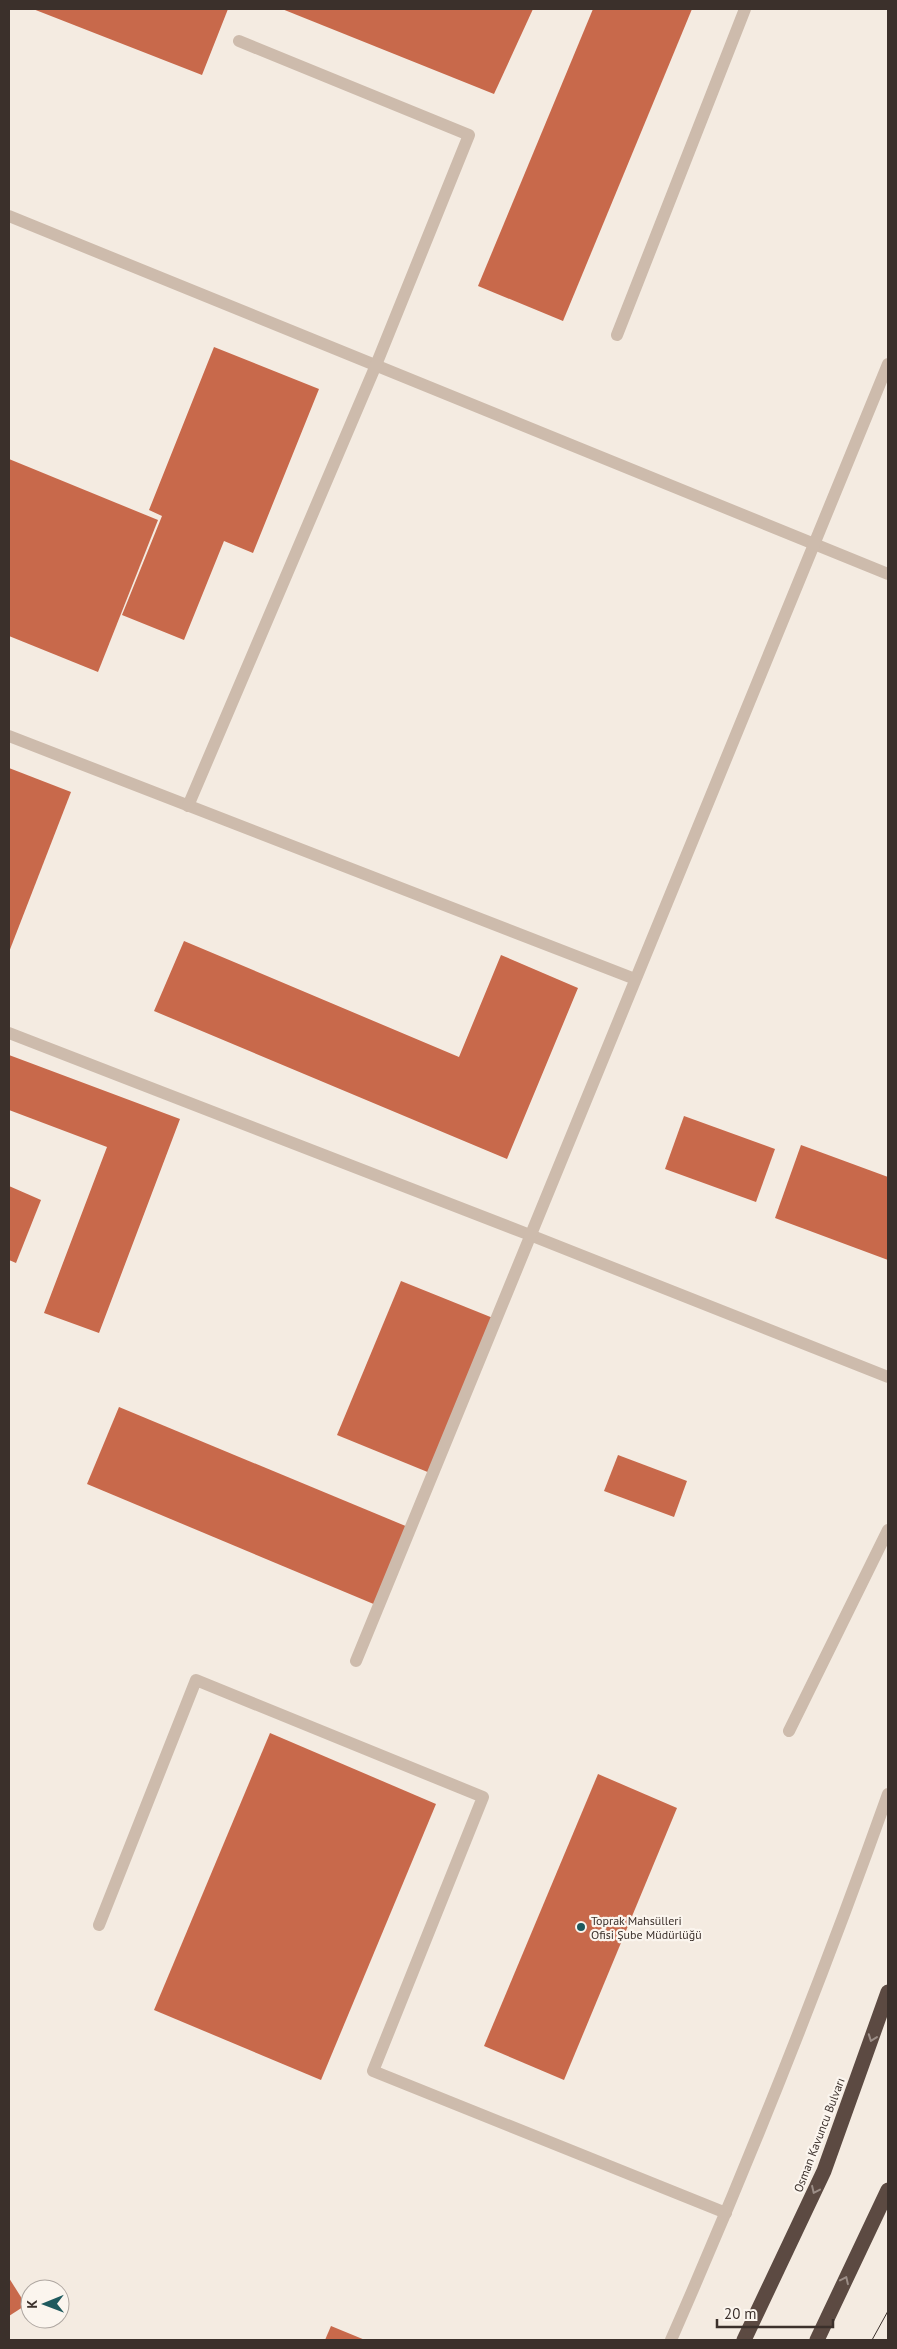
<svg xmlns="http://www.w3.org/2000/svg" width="897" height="2349" font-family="'PT Sans',sans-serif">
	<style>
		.building { fill: #c8694b }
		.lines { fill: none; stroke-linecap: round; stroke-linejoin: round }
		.lane { stroke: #cdbbac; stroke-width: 12 }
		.street { stroke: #cdbbac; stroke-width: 12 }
		.highway { stroke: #5c4a42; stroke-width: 15 }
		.tram { stroke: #3b302b; stroke-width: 1 }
		.oneway { stroke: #9c8e87 }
		.poi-dot { fill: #1f5a5e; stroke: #fbf5ee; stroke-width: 2 }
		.labels { text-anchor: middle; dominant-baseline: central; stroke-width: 4.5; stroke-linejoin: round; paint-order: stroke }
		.poi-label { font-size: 12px; fill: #3b302b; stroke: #fbf5ee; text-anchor: start }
		.street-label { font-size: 12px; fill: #3b302b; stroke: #fbf5ee }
	</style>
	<rect width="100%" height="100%" fill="#f4ebe1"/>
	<g class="building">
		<polygon points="33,9 228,9 202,75"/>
		<polygon points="282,9 533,9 494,94"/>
		<polygon points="593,9 692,9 563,321 478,286"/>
		<polygon points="214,347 319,389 253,553 224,541 184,640 122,615 162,516 149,510"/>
		<polygon points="9,459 158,520 98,672 9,636"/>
		<polygon points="9,768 71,792 9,952"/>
		<polygon points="184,941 459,1057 501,955 578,988 507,1159 154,1011"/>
		<polygon points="9,1055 180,1119 99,1333 44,1313 107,1147 9,1110"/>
		<polygon points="684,1116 775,1149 756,1202 665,1169"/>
		<polygon points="801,1145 888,1177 888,1260 775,1218"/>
		<polygon points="9,1186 41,1200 16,1263 9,1260"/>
		<polygon points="401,1281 493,1318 430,1473 337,1435"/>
		<polygon points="119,1407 408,1527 376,1605 87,1484"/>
		<polygon points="618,1455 687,1481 674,1517 604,1491"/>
		<polygon points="270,1733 436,1804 321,2080 154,2010"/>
		<polygon points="598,1774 677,1808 564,2080 484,2046"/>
		<polygon points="9,2278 26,2305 9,2316"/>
		<polygon points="331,2326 365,2340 325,2340"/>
	</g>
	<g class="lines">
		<g class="lane">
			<polyline points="9,216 888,574"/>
			<polyline points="617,335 745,9"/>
			<polyline points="9,736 635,979"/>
			<polyline points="188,806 376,365 469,135 239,41"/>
			<polyline points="9,1033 530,1235 888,1377"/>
			<polyline points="356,1661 888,364"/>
			<polyline points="789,1731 888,1530"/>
			<polyline points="99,1925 196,1680 483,1797 373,2071 726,2213"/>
		</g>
		<path class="street" d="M 671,2340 C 750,2160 822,1979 888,1794"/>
		<g class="highway">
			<polyline points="744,2340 824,2171 888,1992"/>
			<polyline points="817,2340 888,2190"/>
		</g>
		<polyline class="tram" points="872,2340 888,2311"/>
	</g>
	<defs><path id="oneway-chevron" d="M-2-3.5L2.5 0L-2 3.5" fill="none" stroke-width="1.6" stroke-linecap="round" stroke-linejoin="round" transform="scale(1.25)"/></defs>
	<g class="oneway">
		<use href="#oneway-chevron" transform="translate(872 2038) rotate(110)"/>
		<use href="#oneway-chevron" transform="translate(815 2190) rotate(115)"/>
		<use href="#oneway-chevron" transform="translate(845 2280) rotate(-65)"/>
	</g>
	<circle class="poi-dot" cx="581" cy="1927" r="5"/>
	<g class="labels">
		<g class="poi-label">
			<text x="591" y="1920">Toprak Mahsülleri<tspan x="591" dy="14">Ofisi Şube Müdürlüğü</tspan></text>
		</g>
		<g class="street-label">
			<text transform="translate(819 2135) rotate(-69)">Osman Kavuncu Bulvarı</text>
		</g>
	</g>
	<rect width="897" height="2349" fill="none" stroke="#3b302b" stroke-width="20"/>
	<g transform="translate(45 2304) rotate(269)"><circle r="24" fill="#fbf5ee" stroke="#aea6a0"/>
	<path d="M0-4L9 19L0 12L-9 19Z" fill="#1f5a5e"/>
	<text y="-8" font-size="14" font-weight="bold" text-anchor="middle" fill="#3b302b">K</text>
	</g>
	<path d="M717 2319v8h116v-8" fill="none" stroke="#3b302b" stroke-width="2.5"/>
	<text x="724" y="2319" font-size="15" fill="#3b302b" stroke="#fbf5ee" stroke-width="4" paint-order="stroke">20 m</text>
</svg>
